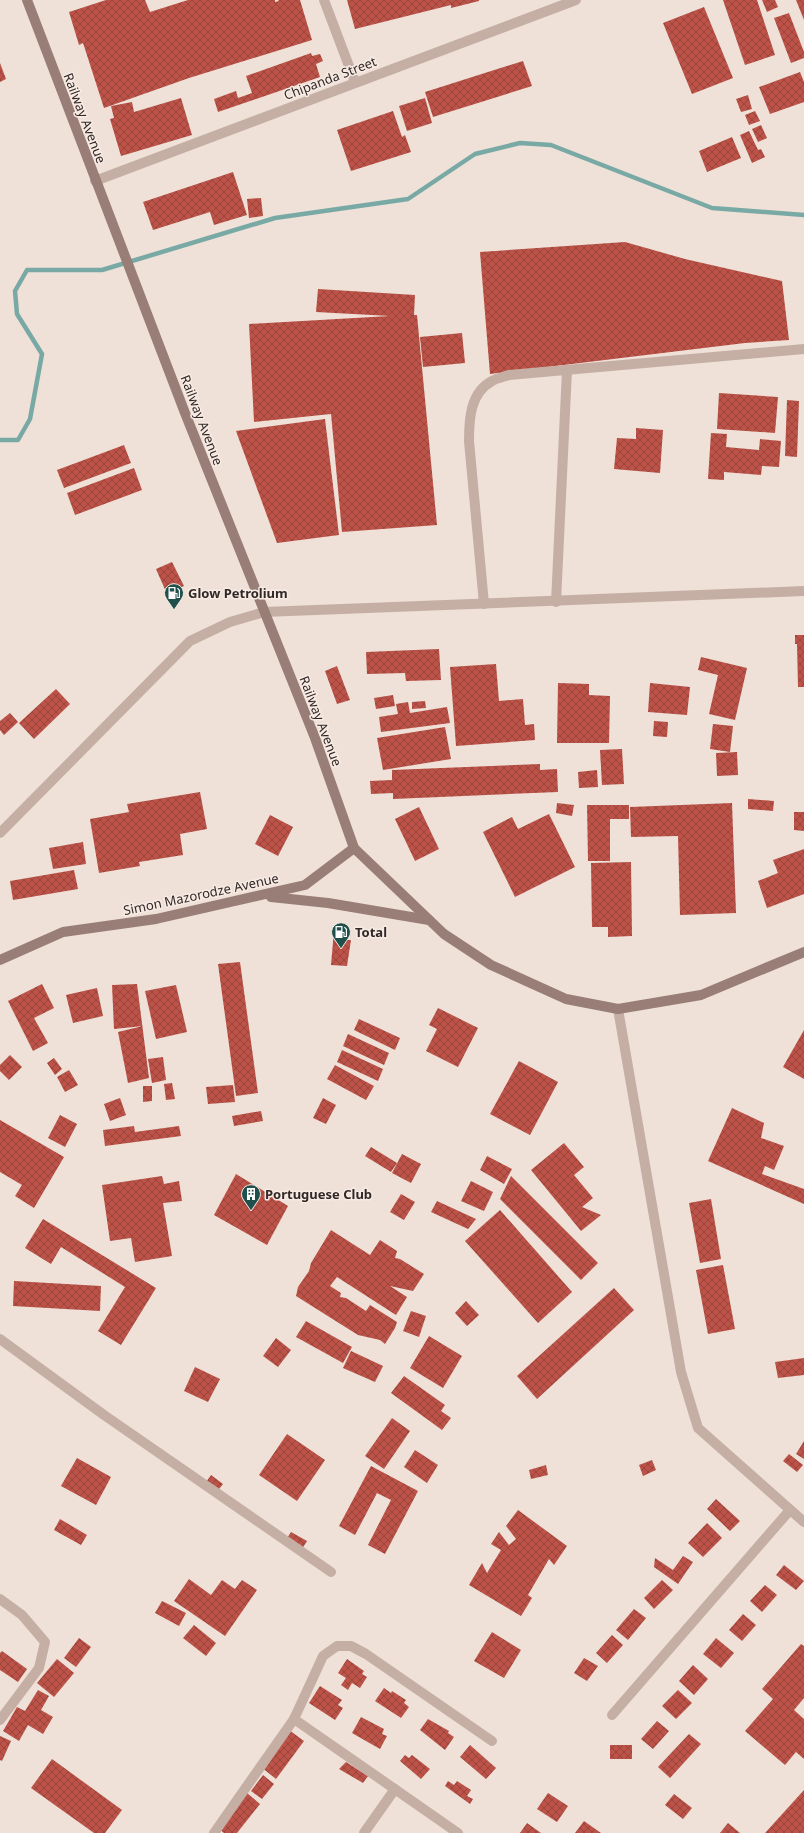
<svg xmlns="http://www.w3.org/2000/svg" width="804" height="1833" font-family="'Noto Sans',sans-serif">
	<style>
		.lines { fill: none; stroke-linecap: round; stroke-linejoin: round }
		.stream { stroke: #79a9a4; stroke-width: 4.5 }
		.building { fill: url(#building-cross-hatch) }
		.street { stroke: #c5afa5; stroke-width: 10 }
		.secondary { stroke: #997e77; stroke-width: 10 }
		.labels { text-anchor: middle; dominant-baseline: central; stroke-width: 3; stroke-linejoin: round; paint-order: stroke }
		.street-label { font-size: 13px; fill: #322826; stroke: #f7ebe4 }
		.poi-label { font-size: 13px; font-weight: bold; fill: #322826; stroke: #f7ebe4; text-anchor: start }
	</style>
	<defs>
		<pattern id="building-cross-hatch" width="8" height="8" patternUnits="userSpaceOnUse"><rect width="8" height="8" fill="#bd5348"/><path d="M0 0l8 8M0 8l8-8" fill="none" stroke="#9a453c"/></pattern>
	</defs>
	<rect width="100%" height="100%" fill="#efe1d8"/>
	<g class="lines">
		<polyline class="stream" points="0,440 18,440 30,419 42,354 17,314 15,291 27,270 102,270 275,218 408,199 475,154 520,143 551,145 712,208 804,215"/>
	</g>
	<g class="building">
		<polygon points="106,0 145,0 150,12 188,0 275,0 275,2 279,1 278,0 300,0 312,40 189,78 104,108 84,46 83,43 79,45 69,12"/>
		<polygon points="347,0 479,0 479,1 451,8 451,5 355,29"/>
		<polygon points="723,0 757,0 775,55 745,65"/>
		<polygon points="762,0 775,0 778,7 767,12"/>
		<polygon points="796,0 804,0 804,20"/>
		<polygon points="704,7 733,78 692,94 663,23"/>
		<polygon points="789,13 804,52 804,58 791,63 774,18"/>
		<polygon points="311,53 312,56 320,54 323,61 316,64 320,77 218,112 214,99 236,91 238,98 252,93 246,76"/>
		<polygon points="523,61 532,86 433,117 425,92"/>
		<polygon points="0,63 6,79 0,82"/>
		<polygon points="800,72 804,82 804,102 770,114 759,87"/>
		<polygon points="748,95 752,109 741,112 736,99"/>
		<polygon points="181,98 192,135 121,156 110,119 114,118 111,106 132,102 134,112"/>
		<polygon points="425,98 432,123 407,131 399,106"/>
		<polygon points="393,111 402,137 405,135 411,152 351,171 337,130"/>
		<polygon points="755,111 760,121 749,125 745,115"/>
		<polygon points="761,125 767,138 758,142 752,129"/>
		<polygon points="749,131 758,150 761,149 765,157 752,163 740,135"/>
		<polygon points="732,137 741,158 707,172 699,151"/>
		<polygon points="233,172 247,215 214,225 210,212 153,230 143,202"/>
		<polygon points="261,198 263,216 249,218 247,199"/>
		<polygon points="625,242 685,259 782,281 789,340 745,343 490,374 480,252"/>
		<polygon points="318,289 415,295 414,315 417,315 437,525 342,532 331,414 254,422 249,324 390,316 316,312"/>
		<polygon points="462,333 465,363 423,367 420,337"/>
		<polygon points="719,393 778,397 775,433 717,429"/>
		<polygon points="787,400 799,401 797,457 785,456"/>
		<polygon points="325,419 339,535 277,543 236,431"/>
		<polygon points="636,428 663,430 660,473 614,469 617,438 636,439"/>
		<polygon points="711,433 727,434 726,447 759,450 760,439 781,441 779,467 762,466 761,475 724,472 724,480 708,479"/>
		<polygon points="124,445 131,463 64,488 57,470"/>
		<polygon points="134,468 142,490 75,515 67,493"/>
		<polygon points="172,562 184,586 167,594 156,569"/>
		<polygon points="795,635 804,635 804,687 798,687 797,644 795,644"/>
		<polygon points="439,649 441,680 406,681 405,673 367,674 366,652"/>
		<polygon points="701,657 747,668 735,720 709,714 718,675 698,670"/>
		<polygon points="496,664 499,701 523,699 525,725 534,724 535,740 456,746 450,667"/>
		<polygon points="337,666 350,700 337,704 325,671"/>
		<polygon points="558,683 589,684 589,695 610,696 609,743 557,743"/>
		<polygon points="650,683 690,687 687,715 648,712"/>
		<polygon points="56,689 70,704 34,739 19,723"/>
		<polygon points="393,695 395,706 376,709 374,698"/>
		<polygon points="425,701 426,708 412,709 412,702"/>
		<polygon points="408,702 410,713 447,707 450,723 381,732 379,717 398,714 396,704"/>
		<polygon points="10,713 18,722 4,735 0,730 0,721"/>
		<polygon points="654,721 668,722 667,737 653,736"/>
		<polygon points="713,724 733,726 730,752 710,749"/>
		<polygon points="445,727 451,759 383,770 377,738"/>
		<polygon points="622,749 624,784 602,785 600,750"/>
		<polygon points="737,752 738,775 717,776 716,753"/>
		<polygon points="540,764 540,770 557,769 558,792 393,799 393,793 371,794 370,781 392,780 392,770"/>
		<polygon points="597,770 598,787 579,788 578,772"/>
		<polygon points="200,792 207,829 180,834 183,855 139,862 140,866 99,873 90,819 129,812 127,804"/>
		<polygon points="748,799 774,801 773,811 748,809"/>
		<polygon points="557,803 574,805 572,816 556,813"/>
		<polygon points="732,803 736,913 680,915 678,836 631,837 630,807"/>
		<polygon points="587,805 629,805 629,819 610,819 610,861 588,861"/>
		<polygon points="419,807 439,849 415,861 395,819"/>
		<polygon points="794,812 804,812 804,831 794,830"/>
		<polygon points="549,814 575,867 515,897 483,832 512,817 518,829"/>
		<polygon points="270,815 293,827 278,856 255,844"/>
		<polygon points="83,842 86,864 53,869 49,848"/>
		<polygon points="804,849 804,894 767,908 758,881 778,873 773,860"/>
		<polygon points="631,862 632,936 608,937 608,927 592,927 591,863"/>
		<polygon points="74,870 78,889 13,900 10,881"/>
		<polygon points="334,930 343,931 343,940 351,940 347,966 331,965"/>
		<polygon points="240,962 258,1093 236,1096 218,964"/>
		<polygon points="42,984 54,1008 34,1018 48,1043 33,1051 8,1001"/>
		<polygon points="137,984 149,1078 128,1083 118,1032 143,1026 114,1029 112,985"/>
		<polygon points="176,985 187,1032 156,1039 145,991"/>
		<polygon points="97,988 103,1016 73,1023 66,995"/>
		<polygon points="438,1008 478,1028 458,1067 426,1051 437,1029 429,1025"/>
		<polygon points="359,1019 400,1038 395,1050 354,1030"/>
		<polygon points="804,1030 804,1079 783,1067"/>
		<polygon points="348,1034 389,1053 384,1065 343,1046"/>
		<polygon points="342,1050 383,1069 378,1081 337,1062"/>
		<polygon points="10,1055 22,1067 9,1080 0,1071 0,1065"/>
		<polygon points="163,1057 166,1080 152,1083 148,1059"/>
		<polygon points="54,1058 62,1069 55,1075 47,1063"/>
		<polygon points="519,1061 558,1082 530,1135 490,1114"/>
		<polygon points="335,1065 374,1086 366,1100 327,1079"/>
		<polygon points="69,1070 78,1085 65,1092 57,1077"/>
		<polygon points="172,1083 175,1099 166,1100 164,1084"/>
		<polygon points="233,1085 235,1102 208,1104 206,1087"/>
		<polygon points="143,1086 152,1086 152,1101 143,1102"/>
		<polygon points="120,1098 126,1115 110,1121 104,1104"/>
		<polygon points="323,1098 336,1105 326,1124 313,1118"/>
		<polygon points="732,1108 764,1123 761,1138 784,1146 774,1170 765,1166 762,1174 804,1189 804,1204 708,1161"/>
		<polygon points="261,1111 263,1121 234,1126 232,1116"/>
		<polygon points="60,1115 77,1124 65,1147 48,1138"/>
		<polygon points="0,1120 64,1157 34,1208 15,1196 22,1185 0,1172"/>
		<polygon points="134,1126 135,1132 179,1126 181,1136 105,1146 103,1130"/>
		<polygon points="564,1143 584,1167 574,1175 593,1198 582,1207 601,1215 581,1231 531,1170"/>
		<polygon points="371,1147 397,1163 391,1172 365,1156"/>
		<polygon points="402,1154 421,1164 411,1183 392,1173"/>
		<polygon points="487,1156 512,1169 504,1184 480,1170"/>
		<polygon points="236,1174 288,1206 267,1245 214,1215"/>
		<polygon points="162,1176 164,1184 179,1181 182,1201 163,1203 172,1256 135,1262 131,1238 110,1241 102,1185"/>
		<polygon points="511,1176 598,1263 581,1280 500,1199"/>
		<polygon points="471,1181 493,1192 484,1211 461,1201"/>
		<polygon points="401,1194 415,1202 404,1220 390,1212"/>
		<polygon points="711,1199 721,1259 700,1263 689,1203"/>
		<polygon points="437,1201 476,1219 468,1229 431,1212"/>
		<polygon points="500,1210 572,1292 538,1323 465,1241"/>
		<polygon points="43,1219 156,1288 121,1345 98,1331 125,1287 61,1247 51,1264 25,1248"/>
		<polygon points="331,1230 370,1255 380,1240 397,1251 395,1258 400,1259 424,1274 413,1291 390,1286 407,1297 396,1315 337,1277 330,1286 341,1293 340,1297 346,1298 366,1311 370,1305 397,1322 395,1328 385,1344 380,1340 358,1335 296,1296 298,1287 309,1271 311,1263"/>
		<polygon points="723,1265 735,1329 708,1334 696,1270"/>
		<polygon points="14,1281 101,1286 100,1311 13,1306"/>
		<polygon points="614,1288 634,1310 537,1399 517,1376"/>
		<polygon points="466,1301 479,1315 467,1326 455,1313"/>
		<polygon points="411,1311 426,1316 419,1337 403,1331"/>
		<polygon points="306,1321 352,1347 343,1363 296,1337"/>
		<polygon points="429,1336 462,1356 443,1388 410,1368"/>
		<polygon points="276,1338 291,1350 278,1367 263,1356"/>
		<polygon points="351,1351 383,1366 375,1382 343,1368"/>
		<polygon points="804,1358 804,1375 778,1378 775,1362"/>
		<polygon points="195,1367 220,1379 208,1402 184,1391"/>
		<polygon points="404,1376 445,1405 441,1411 451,1418 442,1430 391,1393"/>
		<polygon points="392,1418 410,1431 384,1469 365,1456"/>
		<polygon points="287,1434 325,1460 297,1501 259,1475"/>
		<polygon points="804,1441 804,1459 796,1454"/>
		<polygon points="415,1450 438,1465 427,1483 404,1467"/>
		<polygon points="789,1454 803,1465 797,1472 783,1461"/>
		<polygon points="77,1458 111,1477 96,1505 61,1486"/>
		<polygon points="652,1460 656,1470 643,1476 639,1465"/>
		<polygon points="546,1465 548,1475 531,1479 529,1470"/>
		<polygon points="371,1466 418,1491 385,1554 368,1545 391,1500 377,1493 355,1535 339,1526"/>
		<polygon points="211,1475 223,1484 216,1493 204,1485"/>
		<polygon points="716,1499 740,1521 730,1531 707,1509"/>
		<polygon points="518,1510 567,1546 554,1565 549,1559 528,1595 532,1598 521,1616 469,1585 482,1563 487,1573 501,1550 491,1544 499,1532 509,1545 516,1539 506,1526"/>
		<polygon points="60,1519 87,1535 81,1545 54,1530"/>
		<polygon points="707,1523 722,1538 703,1557 688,1543"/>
		<polygon points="291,1532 307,1541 300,1552 284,1543"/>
		<polygon points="683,1556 693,1562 678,1584 654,1567 655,1558 673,1570"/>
		<polygon points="784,1565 804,1581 796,1590 776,1575"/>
		<polygon points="189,1579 211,1595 222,1580 235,1589 242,1580 257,1590 225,1636 174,1601"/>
		<polygon points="662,1580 673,1590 654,1609 644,1598"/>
		<polygon points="765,1585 777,1595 762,1612 750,1601"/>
		<polygon points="162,1601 186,1613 179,1626 155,1613"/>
		<polygon points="634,1609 646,1618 628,1640 616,1630"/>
		<polygon points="743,1614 756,1625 742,1641 729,1630"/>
		<polygon points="194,1625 216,1643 206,1656 183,1638"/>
		<polygon points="492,1632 521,1650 504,1678 474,1661"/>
		<polygon points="612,1635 623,1645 607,1663 596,1653"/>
		<polygon points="79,1638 91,1647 76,1667 64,1658"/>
		<polygon points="716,1638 734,1653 721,1668 703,1654"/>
		<polygon points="801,1644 804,1646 804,1698 794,1710 804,1719 804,1759 796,1752 785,1765 745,1731 773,1699 762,1689"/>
		<polygon points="2,1651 27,1669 18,1682 0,1670 0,1653"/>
		<polygon points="584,1658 598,1666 587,1681 574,1673"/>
		<polygon points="57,1659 74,1673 54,1697 37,1683"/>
		<polygon points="347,1659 364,1671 362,1674 367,1677 360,1688 352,1683 348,1690 341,1685 346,1678 338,1673"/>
		<polygon points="693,1665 708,1679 694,1695 679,1681"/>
		<polygon points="320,1686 342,1700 338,1705 343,1708 335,1720 309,1703"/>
		<polygon points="384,1688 391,1693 392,1691 406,1700 404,1703 409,1707 401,1718 375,1701"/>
		<polygon points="38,1690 49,1696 41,1710 53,1717 43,1734 28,1725 19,1741 3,1731 17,1707 25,1711"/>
		<polygon points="678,1690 692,1703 676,1719 662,1706"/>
		<polygon points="361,1717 384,1729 382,1734 387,1736 380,1749 352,1733"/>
		<polygon points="428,1719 449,1731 448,1733 454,1737 445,1750 420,1730"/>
		<polygon points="657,1721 669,1731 653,1749 641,1739"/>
		<polygon points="289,1730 304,1741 276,1779 261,1767"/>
		<polygon points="689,1734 701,1744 670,1778 658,1767"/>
		<polygon points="0,1736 11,1741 2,1761 0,1760"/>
		<polygon points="470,1745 496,1768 486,1779 460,1757"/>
		<rect x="610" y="1745" width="22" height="14"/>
		<polygon points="405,1755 409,1758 412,1755 430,1769 421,1779 400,1761"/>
		<polygon points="52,1759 122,1810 105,1833 94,1833 31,1788"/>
		<polygon points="346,1762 368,1776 363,1783 339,1769"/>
		<polygon points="263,1775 274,1784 262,1799 251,1791"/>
		<polygon points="448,1781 454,1785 457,1781 471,1790 467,1796 473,1799 470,1804 445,1786"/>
		<polygon points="804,1790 804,1833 765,1833"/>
		<polygon points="247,1793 260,1804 237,1833 224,1833 219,1829"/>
		<polygon points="548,1793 568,1806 557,1822 537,1809"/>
		<polygon points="674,1794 692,1808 683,1819 665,1805"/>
		<polygon points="584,1821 601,1833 575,1833"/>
		<polygon points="527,1823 541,1833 520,1833"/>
		<polygon points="728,1823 740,1833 720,1833"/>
	</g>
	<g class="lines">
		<g class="street">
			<polyline points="324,0 355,82"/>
			<polyline points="95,181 576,0"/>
			<polyline points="556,602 567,370"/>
			<path d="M 484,604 L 469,441 C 469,419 470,393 492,381 C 497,378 504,377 509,375 L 804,349"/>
			<polyline points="0,833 190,641 230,622 264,612 804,591"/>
			<polyline points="618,1009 681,1372 698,1428 804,1522"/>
			<polyline points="0,1339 104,1415 331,1572"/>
			<polyline points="0,1599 22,1615 45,1642 39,1668 0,1720"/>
			<polyline points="612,1715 790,1510"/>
			<polyline points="294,1719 458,1833"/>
			<polyline points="214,1833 294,1719 323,1656 337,1646 351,1646 366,1654 492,1741"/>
			<polyline points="364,1833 395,1789"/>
		</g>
		<g class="secondary">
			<polyline points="27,0 185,413 315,738 354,848 444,934 491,965 566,999 618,1009 701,995 804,952"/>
			<polyline points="271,897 328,903 429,920"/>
			<polyline points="0,960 63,932 156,919 305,885 354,848"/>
		</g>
	</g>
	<defs>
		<symbol id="fuel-pin" viewBox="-11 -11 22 30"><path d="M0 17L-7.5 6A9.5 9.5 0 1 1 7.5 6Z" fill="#1f504c" stroke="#f7ebe4"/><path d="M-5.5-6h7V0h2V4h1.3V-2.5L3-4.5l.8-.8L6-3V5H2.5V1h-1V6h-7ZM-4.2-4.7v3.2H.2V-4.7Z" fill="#fff"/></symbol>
		<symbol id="building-pin" viewBox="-11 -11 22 30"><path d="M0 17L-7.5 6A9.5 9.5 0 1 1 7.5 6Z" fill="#1f504c" stroke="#f7ebe4"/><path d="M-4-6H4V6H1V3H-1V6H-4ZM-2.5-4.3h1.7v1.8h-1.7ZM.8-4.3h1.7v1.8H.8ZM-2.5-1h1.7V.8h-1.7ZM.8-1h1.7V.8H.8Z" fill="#fff"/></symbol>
	</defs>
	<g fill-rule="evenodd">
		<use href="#fuel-pin" x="163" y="582" width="22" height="30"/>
		<use href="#fuel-pin" x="330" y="921" width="22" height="30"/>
		<use href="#building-pin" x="240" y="1183" width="22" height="30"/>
	</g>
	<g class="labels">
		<g class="street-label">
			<text transform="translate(330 78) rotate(-21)">Chipanda Street</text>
			<text transform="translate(85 118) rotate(69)">Railway Avenue</text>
			<text transform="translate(202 420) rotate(69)">Railway Avenue</text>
			<text transform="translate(321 721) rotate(69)">Railway Avenue</text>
			<text transform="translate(201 894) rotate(-12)">Simon Mazorodze Avenue</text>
		</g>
		<g class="poi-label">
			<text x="188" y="593">Glow Petrolium</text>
			<text x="355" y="932">Total</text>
			<text x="265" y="1194">Portuguese Club</text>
		</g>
	</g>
</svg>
